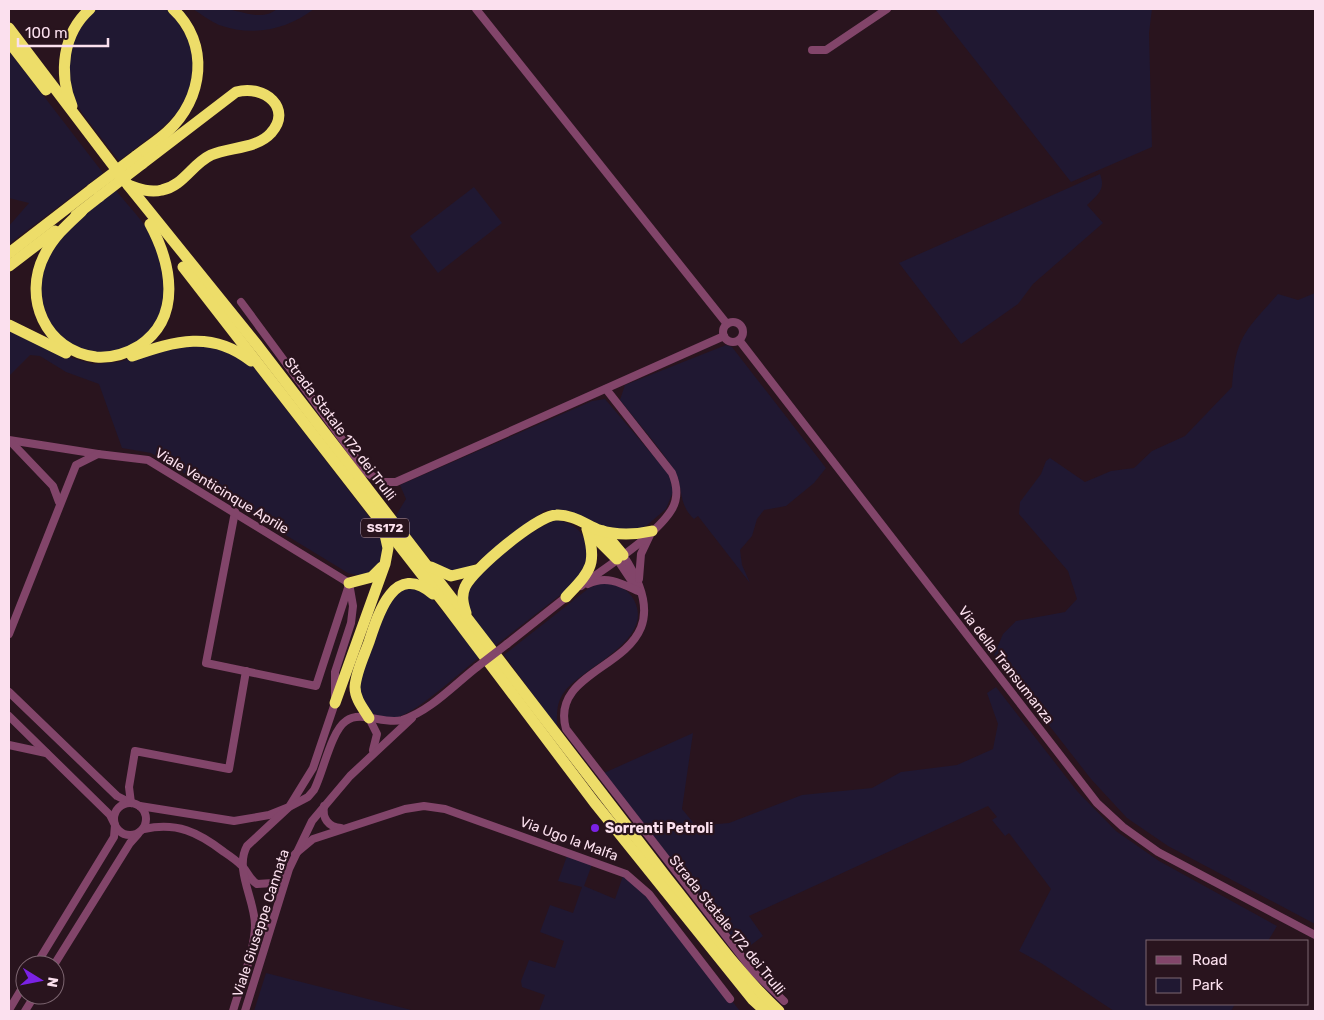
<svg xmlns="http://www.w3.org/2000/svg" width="1324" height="1020" font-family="Rubik,sans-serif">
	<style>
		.green { fill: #201832 }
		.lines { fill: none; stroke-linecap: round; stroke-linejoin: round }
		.minor { stroke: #82456a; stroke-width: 8 }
		.highway { stroke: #eddd69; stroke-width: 11 }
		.minor-bridge { stroke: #82456a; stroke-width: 8 }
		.highway-bridge { stroke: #eddd69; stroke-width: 11 }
		.poi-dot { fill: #7b22e5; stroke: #29141e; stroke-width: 2 }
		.labels { text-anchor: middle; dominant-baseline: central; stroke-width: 4.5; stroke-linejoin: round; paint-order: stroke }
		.shield { fill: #29141e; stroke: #bca3b0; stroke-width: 1 }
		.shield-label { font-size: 12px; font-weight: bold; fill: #fbe0ee }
		.street-label { font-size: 14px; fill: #fbe0ee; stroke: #29141e }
		.poi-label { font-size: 14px; font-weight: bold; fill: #fbe0ee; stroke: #29141e; text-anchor: start }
	</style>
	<rect width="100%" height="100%" fill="#29141e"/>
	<g class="green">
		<polygon points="94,9 168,9 172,12 196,53 190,92 177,113 162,128 119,161 82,113 71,93 68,51 85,17"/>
		<path d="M 193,9 C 203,9 214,8 224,9 C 241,10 261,22 277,9 L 314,9 C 286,30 253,37 219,25 C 210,21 201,14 193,9 Z"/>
		<polygon points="935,9 1152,9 1149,33 1152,147 1071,182"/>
		<polygon points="9,51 103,173 9,244 9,226 29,203 9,198"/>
		<path d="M 1100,174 C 1106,189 1098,195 1087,205 L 1103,223 L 1033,284 L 1018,304 L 961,344 L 899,263 Z"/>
		<polygon points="474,187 502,223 438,273 410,236"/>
		<path d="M 115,189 C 131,210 155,232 162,257 C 169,279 166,315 150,333 C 121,364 67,358 46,321 C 43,315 43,305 42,298 C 40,283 38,268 47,254 C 64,227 91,209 115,189 Z"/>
		<path d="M 1315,293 L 1315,924 L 1168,846 L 1127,818 L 1091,779 L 994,655 L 1003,634 L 1016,621 L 1065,612 L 1077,599 L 1068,571 L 1019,514 L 1020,502 L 1041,474 L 1046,461 L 1050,458 L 1085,482 L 1111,471 L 1134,468 L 1152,451 L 1185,436 L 1232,387 C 1235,337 1246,330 1278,294 L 1298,300 Z"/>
		<path d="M 9,328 L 72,358 L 93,364 L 119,362 L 185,343 L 211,343 L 252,365 L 381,532 C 388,556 379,583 348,573 L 151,453 L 122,448 L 99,384 L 66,372 L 40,356 L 30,355 L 9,376 Z"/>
		<path d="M 726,345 L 732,347 L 826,468 L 814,483 L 786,506 L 764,510 L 757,519 L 752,536 L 740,550 L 742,565 L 750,583 L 698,516 L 694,519 C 677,504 684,485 674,470 C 658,445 638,423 620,400 L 625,385 Z"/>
		<polygon points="605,399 669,474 673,492 666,509 646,526 627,532 603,526 567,510 545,510 472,566 457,573 434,564 395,517 406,499 400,485 592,401"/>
		<path d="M 557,520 C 577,524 583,533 591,551 L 577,582 L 495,646 C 486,634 471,618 468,603 C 467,597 468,590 472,585 C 484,567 536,525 557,520 Z"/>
		<path d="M 601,583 C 614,583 628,588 634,600 C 655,640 585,666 565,691 C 556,703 557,712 557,727 L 504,655 L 589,588 Z"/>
		<path d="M 414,587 L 431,597 L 480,657 C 460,672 417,713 395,718 C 381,721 362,711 360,696 C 357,679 381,601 395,592 C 400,589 409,589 414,587 Z"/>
		<polygon points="996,687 1077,791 1116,831 1159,861 1277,926 1268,941 1148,941 1148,1004 1235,1004 1231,1011 1114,1011 1041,963 1019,951 1051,889 1009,833 1005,836 992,820 997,817 988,806 749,916 763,936 743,951 604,773 693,733 682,809 696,826 729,823 802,795 872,788 901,772 957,765 993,749 998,724 987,693"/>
		<polygon points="567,856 593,862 584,886 615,899 623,876 639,886 740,1011 539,1011 545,995 522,987 521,981 529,960 555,968 564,941 540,932 550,905 573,913 582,887 558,881"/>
		<polygon points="266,973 415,1011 254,1011"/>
	</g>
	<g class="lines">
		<g class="minor">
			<polyline points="476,9 727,324"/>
			<polyline points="812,50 826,50 887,9"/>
			<polyline points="241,302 367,473 383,482 396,482 724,336"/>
			<circle cx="733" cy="332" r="10"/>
			<polyline points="739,340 1097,803 1123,827 1158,852 1315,935"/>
			<polyline points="9,440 98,454"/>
			<polyline points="11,442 53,486 59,502"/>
			<polyline points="235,512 206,663 316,686 349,585"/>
			<path d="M 623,555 C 699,670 545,655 566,729 L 753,971 L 784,1001"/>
			<polyline points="617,559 637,589"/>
			<polyline points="639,579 641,554 650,535"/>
			<path d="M 588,584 C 606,575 621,583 638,591"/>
			<path d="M 581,586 C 606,567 657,535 672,509 C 679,497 677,485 672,473 L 606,389"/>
			<polyline points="9,634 76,465 98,454 148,460 349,583"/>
			<polyline points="507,644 570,594"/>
			<polyline points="9,692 117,796 131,803"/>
			<polyline points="9,716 110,815 115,825 114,837 36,965"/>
			<polyline points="369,718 377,734 373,750"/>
			<polyline points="9,745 46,753"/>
			<circle cx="130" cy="819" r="16"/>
			<polyline points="131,803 129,787 135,751 229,769 246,671"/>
			<polyline points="140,806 234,821 269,815 289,807 313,768 335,703 335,672 351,623 353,606 349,583"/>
			<path d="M 324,806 C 322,818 328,827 341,828"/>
			<path d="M 144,829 C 177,822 198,832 224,852 C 230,856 237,861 242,866 C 248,872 249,879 257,884 L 273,883 L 287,872"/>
			<polyline points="295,854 313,839 405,809 424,806 445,809 626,874 649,894 730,999"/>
			<polyline points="54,965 130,843 138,834"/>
			<polyline points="9,1010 25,983"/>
			<polyline points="25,1011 35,995"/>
			<path d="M 233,1011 C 240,986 255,951 255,925 C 255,900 234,869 247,846 L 289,807 L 308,797 L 314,790 C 323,773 331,731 346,721 C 361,710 384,725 402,720 C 430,711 454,685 477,667"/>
			<polyline points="245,1011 289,869 312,821 350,776 412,718"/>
		</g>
		<g class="highway">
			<path d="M 9,28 L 128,185 L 258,346 L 667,878 C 703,923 737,972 779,1011"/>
			<polyline points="9,42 46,90"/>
			<path d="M 72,106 C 58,73 63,33 90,9"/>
			<path d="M 136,156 C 146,148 157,141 167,132 C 204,99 210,43 173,9"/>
			<path d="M 128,185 C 139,189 150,193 162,190 C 183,186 192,164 211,155 C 229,147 257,149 271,133 C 293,109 265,84 236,92 L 142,164"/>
			<path d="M 82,211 C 68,224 54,236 45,254 C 22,297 45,351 96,357 C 111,358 126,354 139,346 C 183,317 171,263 150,224"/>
			<polyline points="76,215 99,197"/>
			<polyline points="9,253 92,189"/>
			<polyline points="9,266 55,231"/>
			<polyline points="183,267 447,607 594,802 753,1000 765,1011"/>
			<polyline points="9,325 66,353"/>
			<path d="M 132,356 C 175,341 212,330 251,361"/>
			<polyline points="589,531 617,559"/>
			<polyline points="603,531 623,555"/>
			<polyline points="431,567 451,576 476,570"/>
			<polyline points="349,583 372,577 382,567"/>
			<path d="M 566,597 C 590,571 598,565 587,529"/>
			<path d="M 466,613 C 463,604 461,596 465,587 C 472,570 538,515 556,515 C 571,514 585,524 599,530 C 618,536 634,535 652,531"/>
			<polyline points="335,703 385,564 388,548 384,530"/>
			<path d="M 369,718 C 363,708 355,699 355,687 C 356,672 364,656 369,642 C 378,614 394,561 433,594"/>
		</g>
		<polyline class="minor-bridge" points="477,667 507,644"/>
		<g class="highway-bridge">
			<polyline points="92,189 136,156"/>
			<polyline points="99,197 142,164"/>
		</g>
	</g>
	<circle class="poi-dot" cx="595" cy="828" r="5"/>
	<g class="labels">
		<rect class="shield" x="361" y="518.5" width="48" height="19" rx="4"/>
		<g class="shield-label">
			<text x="385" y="528">SS172</text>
		</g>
		<g class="street-label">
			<text transform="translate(340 429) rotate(53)">Strada Statale 172 dei Trulli</text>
			<text transform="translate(222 491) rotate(31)">Viale Venticinque Aprile</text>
			<text transform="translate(1006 665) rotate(52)">Via della Transumanza</text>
			<text transform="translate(569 839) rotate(20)">Via Ugo la Malfa</text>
			<text transform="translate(261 923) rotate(-72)">Viale Giuseppe Cannata</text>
			<text transform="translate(727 925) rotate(51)">Strada Statale 172 dei Trulli</text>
		</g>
		<g class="poi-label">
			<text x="605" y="828">Sorrenti Petroli</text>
		</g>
	</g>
	<rect width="1324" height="1020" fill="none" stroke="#fbe0ee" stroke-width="20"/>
	<rect x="1146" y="940" width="162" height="65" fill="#29141e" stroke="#7d6671"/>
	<rect x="1156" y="956" width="25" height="8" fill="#82456a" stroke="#7d6671"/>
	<text x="1192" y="965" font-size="15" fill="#fbe0ee">Road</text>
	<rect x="1156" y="978" width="25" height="15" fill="#201832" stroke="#7d6671"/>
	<text x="1192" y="990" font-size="15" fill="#fbe0ee">Park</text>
	<g transform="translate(40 980) rotate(100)"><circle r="24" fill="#29141e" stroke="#7d6671"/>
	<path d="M0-4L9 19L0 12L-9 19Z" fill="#7b22e5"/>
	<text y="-8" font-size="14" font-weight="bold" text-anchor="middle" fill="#fbe0ee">N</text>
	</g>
	<path d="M18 38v8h90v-8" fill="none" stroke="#fbe0ee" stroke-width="2.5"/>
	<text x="25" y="38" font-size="15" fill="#fbe0ee" stroke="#29141e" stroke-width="4" paint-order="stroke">100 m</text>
</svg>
